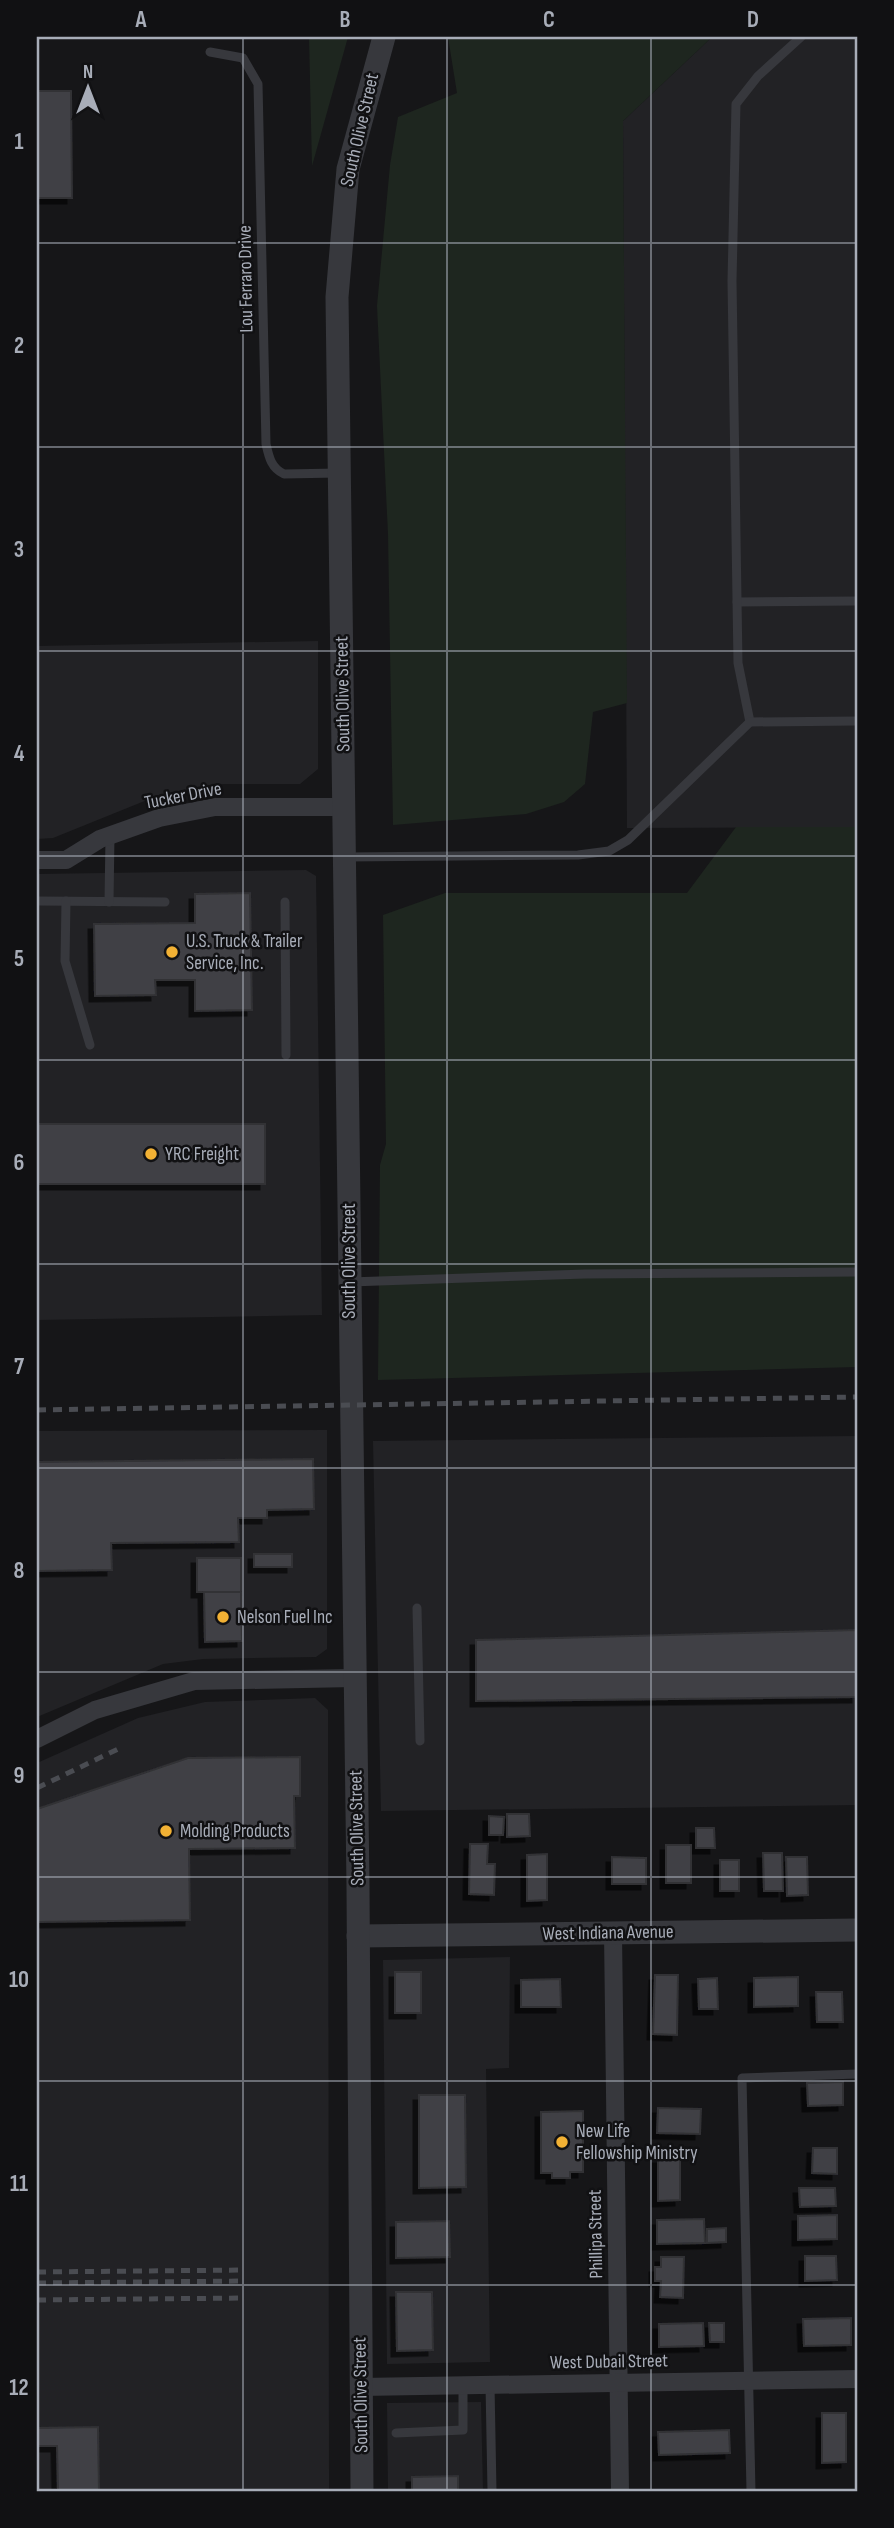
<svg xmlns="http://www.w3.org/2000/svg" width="894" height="2528" font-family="'Sofia Sans Condensed',sans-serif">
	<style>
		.built { fill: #222225 }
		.green { fill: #1e261f }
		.building { fill: #404145; stroke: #303034; stroke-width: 2; filter: url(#shadow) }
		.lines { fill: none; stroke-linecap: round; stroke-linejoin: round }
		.service { stroke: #37383d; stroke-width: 9 }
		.minor { stroke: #37383d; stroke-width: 18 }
		.tertiary { stroke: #37383d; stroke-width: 23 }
		.rail { stroke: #4a4c52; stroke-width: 5; stroke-dasharray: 9 7; stroke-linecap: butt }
		.grid { fill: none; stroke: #a8adb8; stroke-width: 2; stroke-opacity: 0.55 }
		.poi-dot { fill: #f2b134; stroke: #111113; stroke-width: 2.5 }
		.labels { text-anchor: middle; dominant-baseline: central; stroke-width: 5; stroke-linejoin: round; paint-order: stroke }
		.street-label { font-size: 19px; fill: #a8adb8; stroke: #111113 }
		.poi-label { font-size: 19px; fill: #a8adb8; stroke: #111113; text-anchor: start }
		.neatline { fill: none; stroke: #a8adb8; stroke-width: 2.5 }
		.grid-label { font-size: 23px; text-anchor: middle; font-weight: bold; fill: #a8adb8 }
	</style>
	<defs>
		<filter id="shadow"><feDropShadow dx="-5.5" dy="5.5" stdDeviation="0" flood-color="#0009"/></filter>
	</defs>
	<rect width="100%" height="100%" fill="#161618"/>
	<g class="built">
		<polygon points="712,37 857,37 857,827 627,828 623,121"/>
		<polygon points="318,641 318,769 300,784 216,784 152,798 53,838 37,839 37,646"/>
		<polygon points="306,870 316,876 322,1315 37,1320 37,874"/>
		<polygon points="327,1430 327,1649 316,1657 203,1659 163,1664 37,1717 37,1431"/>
		<polygon points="857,1436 857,1805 381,1811 373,1441"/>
		<polygon points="315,1698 328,1710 329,2491 37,2491 37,1763 138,1718 205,1702"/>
		<polygon points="510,1957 509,2068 486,2069 490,2362 387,2364 383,1960"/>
		<polygon points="481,2402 483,2491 388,2491 387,2403"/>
	</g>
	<g class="green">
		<polygon points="309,37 348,37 312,166"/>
		<polygon points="448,37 712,37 623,121 627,703 593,712 585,784 564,802 526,814 393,825 388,534 377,306 390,165 398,117 457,93"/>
		<polygon points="736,827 857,827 857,1367 378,1380 380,1165 386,1144 383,915 445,893 687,893"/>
	</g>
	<g class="building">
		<polygon points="37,91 71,91 72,198 37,198"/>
		<polygon points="250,893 252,1010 195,1011 195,980 155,980 156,995 95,996 94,924 195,923 195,894"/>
		<rect x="37" y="1124" width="228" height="60"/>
		<polygon points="313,1459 314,1509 267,1510 267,1518 238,1518 239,1542 111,1543 112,1570 37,1571 37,1462"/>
		<rect x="254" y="1554" width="38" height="13"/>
		<rect x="197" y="1558" width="44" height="34"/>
		<polygon points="204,1592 241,1592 242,1641 205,1642"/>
		<polygon points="857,1630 857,1697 476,1701 476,1640"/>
		<polygon points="300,1757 300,1796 294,1796 295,1848 189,1849 190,1920 37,1922 37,1809 188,1758"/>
		<polygon points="507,1814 529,1814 530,1836 507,1837"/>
		<polygon points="489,1816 504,1817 503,1835 489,1835"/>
		<polygon points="696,1828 714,1828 715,1848 696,1848"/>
		<polygon points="470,1844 488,1844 487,1864 495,1864 494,1895 469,1894"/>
		<rect x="666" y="1845" width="25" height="38"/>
		<polygon points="763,1853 782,1853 783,1891 764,1891"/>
		<polygon points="547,1854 547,1900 527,1901 527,1855"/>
		<polygon points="612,1857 646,1858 646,1884 612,1884"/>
		<polygon points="786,1857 807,1857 808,1895 787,1896"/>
		<rect x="720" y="1860" width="19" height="31"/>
		<rect x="395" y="1972" width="26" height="41"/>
		<polygon points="655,1975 678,1975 677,2035 653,2034"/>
		<polygon points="798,1977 798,2006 754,2007 754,1978"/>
		<polygon points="717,1978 718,2009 699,2009 698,1979"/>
		<polygon points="560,1979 561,2007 521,2007 521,1980"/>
		<polygon points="816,1992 842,1992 843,2022 817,2022"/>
		<polygon points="843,2082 843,2105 808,2106 807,2083"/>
		<polygon points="419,2095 465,2095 466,2187 419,2188"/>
		<polygon points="658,2108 701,2109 700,2134 657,2133"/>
		<polygon points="583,2111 583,2172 570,2172 570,2178 552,2178 552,2173 541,2173 541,2112"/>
		<polygon points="813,2148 837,2148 837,2174 812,2173"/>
		<polygon points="658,2158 680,2158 680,2200 658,2201"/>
		<polygon points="799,2188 835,2188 836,2206 800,2207"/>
		<polygon points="837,2215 837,2239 798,2240 798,2216"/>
		<polygon points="704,2219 705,2243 657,2244 657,2220"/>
		<polygon points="449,2221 450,2257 396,2258 396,2222"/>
		<polygon points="726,2228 726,2242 707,2243 707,2229"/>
		<polygon points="805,2256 836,2256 837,2280 805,2281"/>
		<polygon points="661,2257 684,2257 683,2298 660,2297 661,2281 655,2281 655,2267 661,2267"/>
		<polygon points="396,2292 432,2292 433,2350 397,2351"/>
		<polygon points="851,2318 851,2345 804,2346 803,2319"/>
		<polygon points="703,2323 704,2346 659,2347 659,2324"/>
		<polygon points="709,2323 724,2323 724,2342 710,2342"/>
		<polygon points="822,2413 846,2413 846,2462 822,2463"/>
		<polygon points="98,2427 99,2491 58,2491 57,2446 37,2446 37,2428"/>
		<polygon points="729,2430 730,2453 659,2455 658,2432"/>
		<polygon points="458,2476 458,2491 412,2491 412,2477"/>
	</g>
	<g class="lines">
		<g class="service">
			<path d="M 210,52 L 243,58 L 258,84 L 266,444 C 269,457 271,468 284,474 L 338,473"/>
			<polyline points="737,602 857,601"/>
			<polyline points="750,722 738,663 732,281 736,104 758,76 801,37"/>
			<polyline points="346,857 578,855 609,851 628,840 750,722 857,721"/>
			<polyline points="37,901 165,902"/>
			<polyline points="66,901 65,961 90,1045"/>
			<polyline points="109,902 110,836"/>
			<polyline points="285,902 286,1055"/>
			<polyline points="350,1282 585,1274 857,1272"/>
			<polyline points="417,1608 420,1741"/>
			<polyline points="490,2385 492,2491"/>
			<polyline points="396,2433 463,2430 463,2385"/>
			<polyline points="751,2491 742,2078 857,2074"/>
		</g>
		<g class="minor">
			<polyline points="37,860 66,860 100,839 159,818 215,807 345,807"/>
			<polyline points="37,1739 95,1710 194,1681 354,1678"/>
			<polyline points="613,1933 620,2491"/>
			<polyline points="361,2387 857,2379"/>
		</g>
		<g class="tertiary">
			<polyline points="358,1936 857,1930"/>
			<polyline points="362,2491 358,1887 337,297 348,169 384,37"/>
		</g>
		<g class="rail">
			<polyline points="37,1410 857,1397"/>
			<polyline points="37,1788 118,1749"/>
			<polyline points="37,2272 245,2270"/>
			<polyline points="37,2283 245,2281"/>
			<polyline points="37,2300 245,2298"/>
		</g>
	</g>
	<path class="grid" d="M 243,37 L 243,2491M 447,37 L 447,2491M 651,37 L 651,2491M 37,243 L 857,243M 37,447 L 857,447M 37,651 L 857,651M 37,856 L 857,856M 37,1060 L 857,1060M 37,1264 L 857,1264M 37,1468 L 857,1468M 37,1672 L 857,1672M 37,1877 L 857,1877M 37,2081 L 857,2081M 37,2285 L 857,2285"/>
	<g class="poi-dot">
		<circle cx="172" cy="952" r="7"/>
		<circle cx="151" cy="1154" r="7"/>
		<circle cx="223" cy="1617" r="7"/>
		<circle cx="166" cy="1831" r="7"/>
		<circle cx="562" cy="2142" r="7"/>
	</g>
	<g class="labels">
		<g class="street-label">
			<text transform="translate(360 130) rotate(-77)">South Olive Street</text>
			<text transform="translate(246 279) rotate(-91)">Lou Ferraro Drive</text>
			<text transform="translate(343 694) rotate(-91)">South Olive Street</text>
			<text transform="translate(183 796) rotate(-11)">Tucker Drive</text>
			<text transform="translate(349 1261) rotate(-90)">South Olive Street</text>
			<text transform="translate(357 1828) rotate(-91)">South Olive Street</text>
			<text transform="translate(608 1933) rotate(-1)">West Indiana Avenue</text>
			<text transform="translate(596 2234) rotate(-91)">Phillipa Street</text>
			<text transform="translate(609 2362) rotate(-1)">West Dubail Street</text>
			<text transform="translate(361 2395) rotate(-91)">South Olive Street</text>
		</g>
		<g class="poi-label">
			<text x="186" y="941">U.S. Truck &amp; Trailer<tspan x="186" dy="22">Service, Inc.</tspan></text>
			<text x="165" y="1154">YRC Freight</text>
			<text x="237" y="1617">Nelson Fuel Inc</text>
			<text x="180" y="1831">Molding Products</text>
			<text x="576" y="2131">New Life<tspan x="576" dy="22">Fellowship Ministry</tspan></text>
		</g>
	</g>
	<rect width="894" height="2528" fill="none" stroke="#111113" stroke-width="77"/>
	<g transform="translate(88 88)" stroke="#111113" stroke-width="5" paint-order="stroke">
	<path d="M0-5L12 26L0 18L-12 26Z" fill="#a8adb8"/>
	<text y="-10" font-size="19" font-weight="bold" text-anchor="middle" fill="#a8adb8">N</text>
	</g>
	<rect x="38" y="38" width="818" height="2452" class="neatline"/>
	<g class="grid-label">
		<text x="141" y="27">A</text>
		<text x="345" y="27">B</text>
		<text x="549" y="27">C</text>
		<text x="753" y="27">D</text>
		<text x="19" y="149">1</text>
		<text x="19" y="353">2</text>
		<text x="19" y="557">3</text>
		<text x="19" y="761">4</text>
		<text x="19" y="966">5</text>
		<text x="19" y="1170">6</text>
		<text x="19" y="1374">7</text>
		<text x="19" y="1578">8</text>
		<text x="19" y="1783">9</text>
		<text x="19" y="1987">10</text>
		<text x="19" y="2191">11</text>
		<text x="19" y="2395">12</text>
	</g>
</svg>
